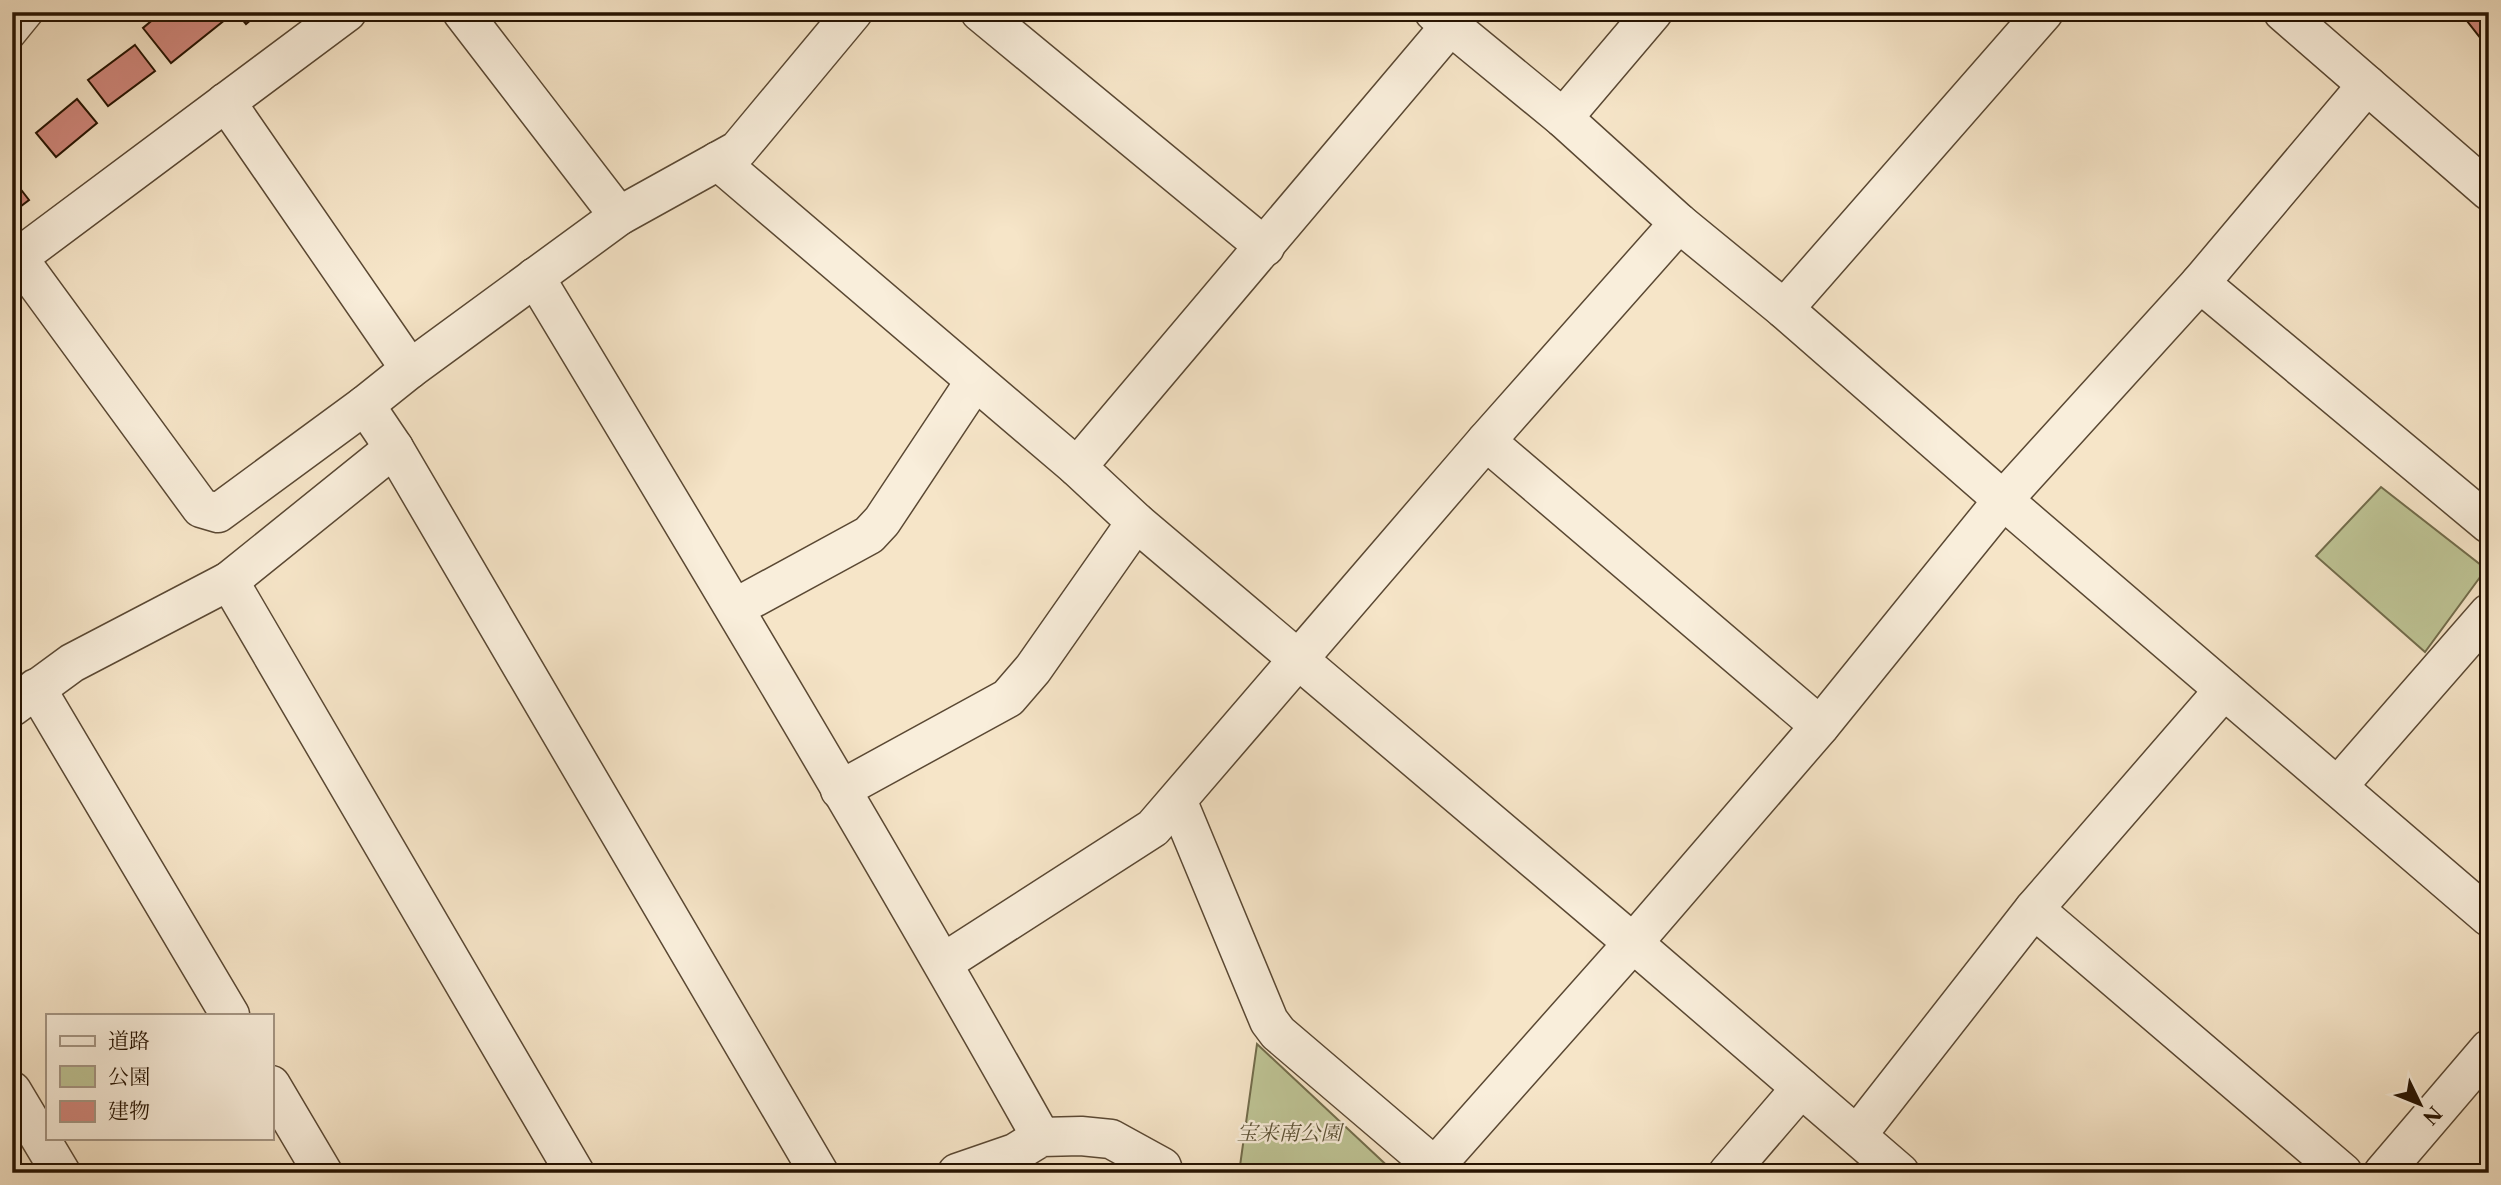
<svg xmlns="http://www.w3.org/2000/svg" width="2501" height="1185" font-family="'Libre Caslon Text','Noto Serif JP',serif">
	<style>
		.green { fill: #bec495; stroke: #726c4b; stroke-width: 2 }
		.building { fill: #d0877c; stroke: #261301; stroke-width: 2 }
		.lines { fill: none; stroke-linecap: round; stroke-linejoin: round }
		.service-casing { stroke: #5a4833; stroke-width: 24 }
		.minor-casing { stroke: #5a4833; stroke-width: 41 }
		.service { stroke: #f9eedb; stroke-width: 21 }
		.minor { stroke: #f9eedb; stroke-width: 38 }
		.labels { text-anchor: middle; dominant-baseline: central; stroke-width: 5; stroke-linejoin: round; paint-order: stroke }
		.park-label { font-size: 21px; font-style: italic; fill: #5b5135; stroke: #f9eedb }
	</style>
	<rect width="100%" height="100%" fill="#f6e5c8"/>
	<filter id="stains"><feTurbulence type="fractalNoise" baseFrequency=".00286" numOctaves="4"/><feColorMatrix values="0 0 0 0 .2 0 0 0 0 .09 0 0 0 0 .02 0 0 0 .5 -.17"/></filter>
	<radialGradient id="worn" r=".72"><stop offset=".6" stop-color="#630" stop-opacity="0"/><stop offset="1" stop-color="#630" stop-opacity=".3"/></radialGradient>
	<g class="green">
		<polygon points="2381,487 2486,569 2425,652 2316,556"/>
		<polygon points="1257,1044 1395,1173 1239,1173"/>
	</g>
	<g class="building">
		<polygon points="162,12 221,12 226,19 171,63 143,28"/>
		<polygon points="236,12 260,12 246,24"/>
		<polygon points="2460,12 2489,12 2489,49"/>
		<polygon points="135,45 155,71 108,106 88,80"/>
		<polygon points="77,99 97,123 56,157 36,133"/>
		<polygon points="12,178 29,200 12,213"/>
	</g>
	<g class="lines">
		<defs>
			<polyline id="service" points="12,39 34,12"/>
			<g id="minor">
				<polyline points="462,12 619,216"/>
				<polyline points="980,12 1265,247"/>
				<polyline points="1434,12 1563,118 1679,223 1784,309 2003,500 2489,917"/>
				<polyline points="2283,12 2489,191"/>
				<polyline points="226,102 410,369"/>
				<polyline points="1563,118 1653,12"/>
				<polyline points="718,161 1077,467 1136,522 1633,943 1900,1173"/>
				<polyline points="18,258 201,508 218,513 365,405 410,369 619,216 738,150 853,12"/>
				<polyline points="12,262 347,12"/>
				<path d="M 535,277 C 707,562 878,847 1041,1137"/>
				<polyline points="2200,283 2489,524"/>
				<polyline points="1784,309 2044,12"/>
				<polyline points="365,405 394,448 819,1173"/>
				<polyline points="1486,441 1820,726"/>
				<polyline points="1077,467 1450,26"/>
				<polyline points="229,581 575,1173"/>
				<polyline points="735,608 869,535 882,521 975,381"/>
				<polyline points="36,688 230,1015"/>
				<polyline points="12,707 72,663 229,581 394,448"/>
				<polyline points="2338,786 2489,613"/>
				<polyline points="840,790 1008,698 1033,669 1136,522"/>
				<polyline points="1178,802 1269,1021 1278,1033 1434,1166"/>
				<polyline points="2034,909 2343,1173"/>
				<polyline points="943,963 1153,828 1486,441 1679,223"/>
				<polyline points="271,1085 323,1173"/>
				<polyline points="12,1091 61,1173"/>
				<polyline points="1857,1135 2034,909 2224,690"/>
				<polyline points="957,1173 1015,1153 1041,1137 1081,1136 1111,1139 1162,1167 1164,1173"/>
				<polyline points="1429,1173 1633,943 1820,726 2003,500 2200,283 2367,85"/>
				<polyline points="1728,1173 1801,1088"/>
				<polyline points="2383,1173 2489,1049"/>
			</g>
		</defs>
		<use href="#service" class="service-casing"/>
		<use href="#minor" class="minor-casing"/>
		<use href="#service" class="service"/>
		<use href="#minor" class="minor"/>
	</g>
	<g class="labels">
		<g class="park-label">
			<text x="1289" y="1132">宝来南公園</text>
		</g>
	</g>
	<rect width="2501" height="1185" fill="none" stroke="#f6e5c8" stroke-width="42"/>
	<rect x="14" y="14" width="2473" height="1157" fill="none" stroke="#261301" stroke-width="3.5"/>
	<rect x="21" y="21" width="2459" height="1143" fill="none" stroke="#261301" stroke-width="2"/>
	<rect x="46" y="1014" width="228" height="126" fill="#f9eedb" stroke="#a59684" stroke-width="2"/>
	<rect x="60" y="1036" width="35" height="10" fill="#f9eedb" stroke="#a59684" stroke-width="2"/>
	<text x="108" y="1048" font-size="21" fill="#261301">道路</text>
	<rect x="60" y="1066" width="35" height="21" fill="#bec495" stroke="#a59684" stroke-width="2"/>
	<text x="108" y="1084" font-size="21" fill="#261301">公園</text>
	<rect x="60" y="1101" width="35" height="21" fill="#d0877c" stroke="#a59684" stroke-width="2"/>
	<text x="108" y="1118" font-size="21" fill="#261301">建物</text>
	<g transform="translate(2420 1104) rotate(133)" stroke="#f9eedb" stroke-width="5" paint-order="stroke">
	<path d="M0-5L12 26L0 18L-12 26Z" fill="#261301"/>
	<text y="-10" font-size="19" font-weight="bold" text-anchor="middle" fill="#261301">N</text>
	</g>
	<rect width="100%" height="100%" filter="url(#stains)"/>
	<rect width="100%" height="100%" fill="url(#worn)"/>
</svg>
